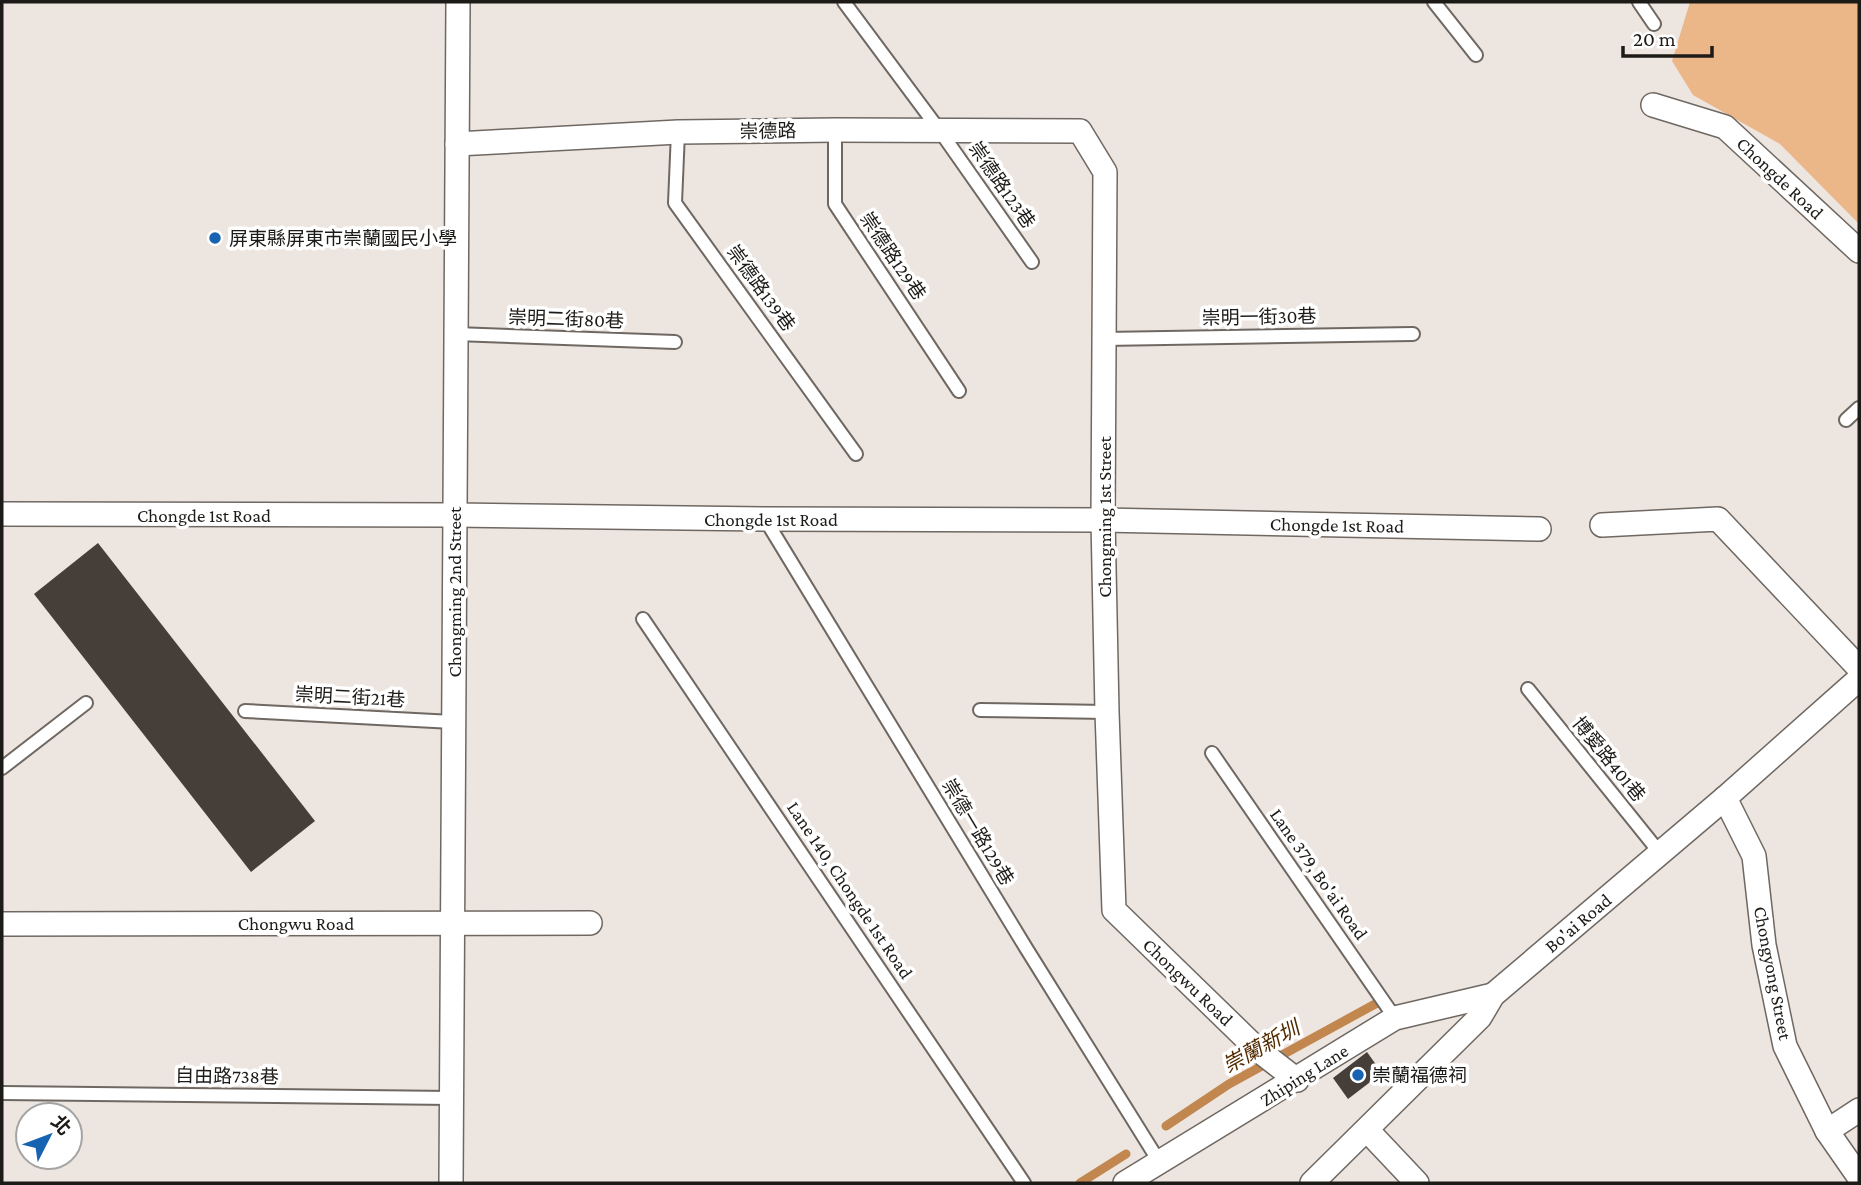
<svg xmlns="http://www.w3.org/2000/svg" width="1861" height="1185" font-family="'Crimson Pro','Noto Sans TC',serif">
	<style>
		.green { fill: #ebb688 }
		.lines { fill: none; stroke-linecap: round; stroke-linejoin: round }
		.stream { stroke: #c2864f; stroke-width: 9 }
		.building { fill: #453e39 }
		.lane-casing { stroke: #6f6862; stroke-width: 16 }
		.street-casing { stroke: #6f6862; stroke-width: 26 }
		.lane { stroke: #fff; stroke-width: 12 }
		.street { stroke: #fff; stroke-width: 23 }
		.poi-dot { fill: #1763b2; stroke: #fff; stroke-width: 2.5 }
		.labels { text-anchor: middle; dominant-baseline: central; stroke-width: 7; stroke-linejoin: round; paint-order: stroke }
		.street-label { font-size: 19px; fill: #1d1b18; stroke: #fff }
		.poi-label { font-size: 19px; fill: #1d1b18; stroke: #fff; text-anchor: start }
		.water-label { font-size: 21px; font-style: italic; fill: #532b00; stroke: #fff }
	</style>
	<rect width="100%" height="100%" fill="#ede5df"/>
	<polygon class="green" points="1690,2 1859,2 1859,224 1780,144 1693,95 1672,61"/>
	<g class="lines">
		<g class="stream">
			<polyline points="1166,1126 1229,1084 1377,1003"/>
			<polyline points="1080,1183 1126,1154"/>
		</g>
	</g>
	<g class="building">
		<polygon points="98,543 315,821 251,872 34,594"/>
		<polygon points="1367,1052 1382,1073 1348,1099 1333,1078"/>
	</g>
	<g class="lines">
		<defs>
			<g id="lane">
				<polyline points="844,2 940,131 1032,262"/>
				<polyline points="1434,2 1476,55"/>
				<polyline points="1639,2 1654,24"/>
				<polyline points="835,130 835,204 959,391"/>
				<polyline points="678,132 675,203 856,454"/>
				<polyline points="456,334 675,342"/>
				<polyline points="1104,339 1413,334"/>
				<polyline points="1846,420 1859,408"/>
				<polyline points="765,519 1026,948 1160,1163"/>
				<polyline points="643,619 1024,1183"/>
				<polyline points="1528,689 1660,853"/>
				<polyline points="980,710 1107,712"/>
				<polyline points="245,711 453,722"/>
				<polyline points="1212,753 1395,1018"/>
				<polyline points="2,768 86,703"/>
				<polyline points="2,1093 451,1098"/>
			</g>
			<g id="street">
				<polyline points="1653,105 1725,127 1859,251"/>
				<polyline points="457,144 678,132 835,130 1080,131 1105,172 1103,520 1107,712 1114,910 1258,1050 1297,1080"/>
				<polyline points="2,514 455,515 765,519 1103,520 1539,529"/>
				<polyline points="1602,525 1718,519 1859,668"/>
				<polyline points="1725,798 1754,856 1764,945 1785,1046 1827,1131 1859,1177"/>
				<polyline points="2,924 590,923"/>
				<polyline points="1367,1130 1417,1183"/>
				<polyline points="1827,1131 1859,1110"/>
				<polyline points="451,1183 458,2"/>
				<polyline points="1125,1183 1395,1018 1493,995"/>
				<polyline points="1312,1183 1480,1017 1493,995 1725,798 1859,679"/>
			</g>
		</defs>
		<use href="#lane" class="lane-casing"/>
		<use href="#street" class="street-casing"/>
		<use href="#lane" class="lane"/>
		<use href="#street" class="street"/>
	</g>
	<g class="poi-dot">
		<circle cx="215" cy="238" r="7"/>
		<circle cx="1358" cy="1075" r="7"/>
	</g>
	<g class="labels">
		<g class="street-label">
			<text transform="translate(768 131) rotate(-1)">崇德路</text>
			<text transform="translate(1780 178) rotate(43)">Chongde Road</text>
			<text transform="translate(1002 185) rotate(55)">崇德路123巷</text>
			<text transform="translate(893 256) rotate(56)">崇德路129巷</text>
			<text transform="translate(761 288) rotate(54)">崇德路139巷</text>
			<text transform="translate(1259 317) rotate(-1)">崇明一街30巷</text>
			<text transform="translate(566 319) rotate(2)">崇明二街80巷</text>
			<text x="204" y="515">Chongde 1st Road</text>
			<text transform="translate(1104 517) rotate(-90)">Chongming 1st Street</text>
			<text x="771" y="519">Chongde 1st Road</text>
			<text transform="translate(1337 525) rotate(1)">Chongde 1st Road</text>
			<text transform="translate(454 592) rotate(-90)">Chongming 2nd Street</text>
			<text transform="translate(350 697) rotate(3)">崇明二街21巷</text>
			<text transform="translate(1609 759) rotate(51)">博愛路401巷</text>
			<text transform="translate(978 832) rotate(59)">崇德一路129巷</text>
			<text transform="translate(1319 874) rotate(55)">Lane 379, Bo'ai Road</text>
			<text transform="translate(850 890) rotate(56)">Lane 140, Chongde 1st Road</text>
			<text x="296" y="923">Chongwu Road</text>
			<text transform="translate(1578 923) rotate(-40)">Bo'ai Road</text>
			<text transform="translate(1773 973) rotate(79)">Chongyong Street</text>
			<text transform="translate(1188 982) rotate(44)">Chongwu Road</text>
			<text transform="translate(1304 1075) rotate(-32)">Zhiping Lane</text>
			<text transform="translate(227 1076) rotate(1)">自由路738巷</text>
		</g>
		<g class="poi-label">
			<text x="229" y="238">屏東縣屏東市崇蘭國民小學</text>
			<text x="1372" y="1075">崇蘭福德祠</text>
		</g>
		<g class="water-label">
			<text transform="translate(1261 1047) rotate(-29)">崇蘭新圳</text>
		</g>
	</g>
	<rect width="1861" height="1185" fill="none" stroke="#1d1b18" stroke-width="7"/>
	<g transform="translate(49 1136) rotate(48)"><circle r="33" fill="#ffffff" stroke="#a5a4a3" stroke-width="2"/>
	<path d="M0-5L12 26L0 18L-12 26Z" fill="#1763b2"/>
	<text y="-10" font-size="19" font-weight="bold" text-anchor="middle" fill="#1d1b18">北</text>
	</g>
	<path d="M1623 46v10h89v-10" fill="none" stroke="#1d1b18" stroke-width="3.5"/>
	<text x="1633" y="46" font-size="21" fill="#1d1b18" stroke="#ffffff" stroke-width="5" paint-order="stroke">20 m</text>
</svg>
